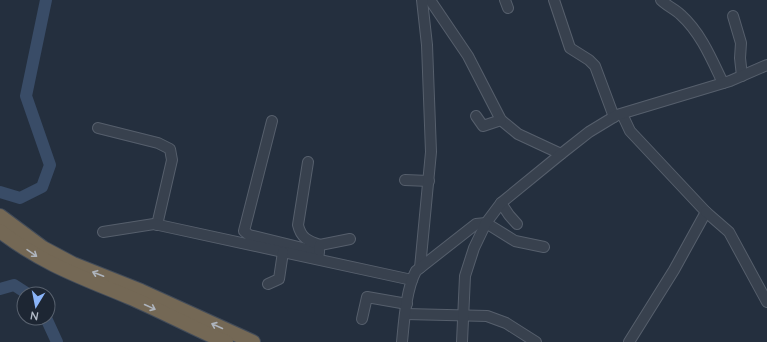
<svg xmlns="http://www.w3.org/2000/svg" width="767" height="342" font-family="Lato,sans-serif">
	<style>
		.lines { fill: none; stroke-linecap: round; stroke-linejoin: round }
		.river { stroke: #394c67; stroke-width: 12 }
		.minor-casing { stroke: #565f6c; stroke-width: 12 }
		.highway-casing { stroke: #434c59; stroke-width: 16 }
		.minor { stroke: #38414e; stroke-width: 10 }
		.highway { stroke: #746855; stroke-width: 14 }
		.oneway { stroke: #aeb4bd }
	</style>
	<rect width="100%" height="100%" fill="#242f3e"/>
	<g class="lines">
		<g class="river">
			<polyline points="0,192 20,198 42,187 50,165 26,96 46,0"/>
			<polyline points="0,289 14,285 28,294"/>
			<polyline points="46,318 57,342"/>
		</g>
		<defs>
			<g id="minor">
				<polyline points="430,0 468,56 501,120 518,134 561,154"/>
				<polyline points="505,0 508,8"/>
				<polyline points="554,0 570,48 589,60 595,66 614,117"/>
				<path d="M 661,0 C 667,6 675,9 681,15 C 701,33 712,60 723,83"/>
				<polyline points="733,16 741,43 740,58 742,76"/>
				<polyline points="622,114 630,131 706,212 674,270 629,342"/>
				<polyline points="476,116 483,126 501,120"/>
				<polyline points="272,121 244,231 249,235 319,252 318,259"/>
				<polyline points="98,128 158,143 170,149 172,160 157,225"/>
				<path d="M 308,162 L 298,225 C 301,238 308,241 320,245"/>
				<polyline points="405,180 429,181"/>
				<polyline points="501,203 509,215 517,224"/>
				<polyline points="706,212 729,232 767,302"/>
				<polyline points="103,232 154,224 412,280"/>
				<polyline points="319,250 320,245 350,239"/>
				<polyline points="420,268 431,152 427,45 422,0"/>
				<polyline points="268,284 279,279 283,252"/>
				<polyline points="406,314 487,316 506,323 536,342"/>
				<polyline points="362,319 367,297 407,304"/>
				<path d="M 402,342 C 404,322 406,289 416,271 L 476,224 L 486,223 L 515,241 L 544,247"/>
				<polyline points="462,342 465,276 474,248 486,223 501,203 561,154 589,132 617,115 730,81 767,65"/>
			</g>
			<g id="highway">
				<polyline points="0,216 43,248 73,264 141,291 253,342"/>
				<path d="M 0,231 C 43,264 81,277 129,297 C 162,311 193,328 226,342"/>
			</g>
		</defs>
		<use href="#minor" class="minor-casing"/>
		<use href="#highway" class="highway-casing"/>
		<use href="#minor" class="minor"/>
		<use href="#highway" class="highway"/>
	</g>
	<defs><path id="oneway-shaft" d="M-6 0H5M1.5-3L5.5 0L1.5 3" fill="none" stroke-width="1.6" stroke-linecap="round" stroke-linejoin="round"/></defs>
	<g class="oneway">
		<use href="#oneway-shaft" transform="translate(32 253) rotate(35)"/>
		<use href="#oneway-shaft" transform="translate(98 274) rotate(-159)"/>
		<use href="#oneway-shaft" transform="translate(150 307) rotate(25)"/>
		<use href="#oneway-shaft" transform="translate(217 326) rotate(-156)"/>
	</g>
	<g transform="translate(36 306) rotate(190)"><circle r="19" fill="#1d2633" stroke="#59626f"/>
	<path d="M0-3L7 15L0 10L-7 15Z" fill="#8ab4f8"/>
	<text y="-6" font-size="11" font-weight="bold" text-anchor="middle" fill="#b4bcc9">N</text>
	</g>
</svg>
